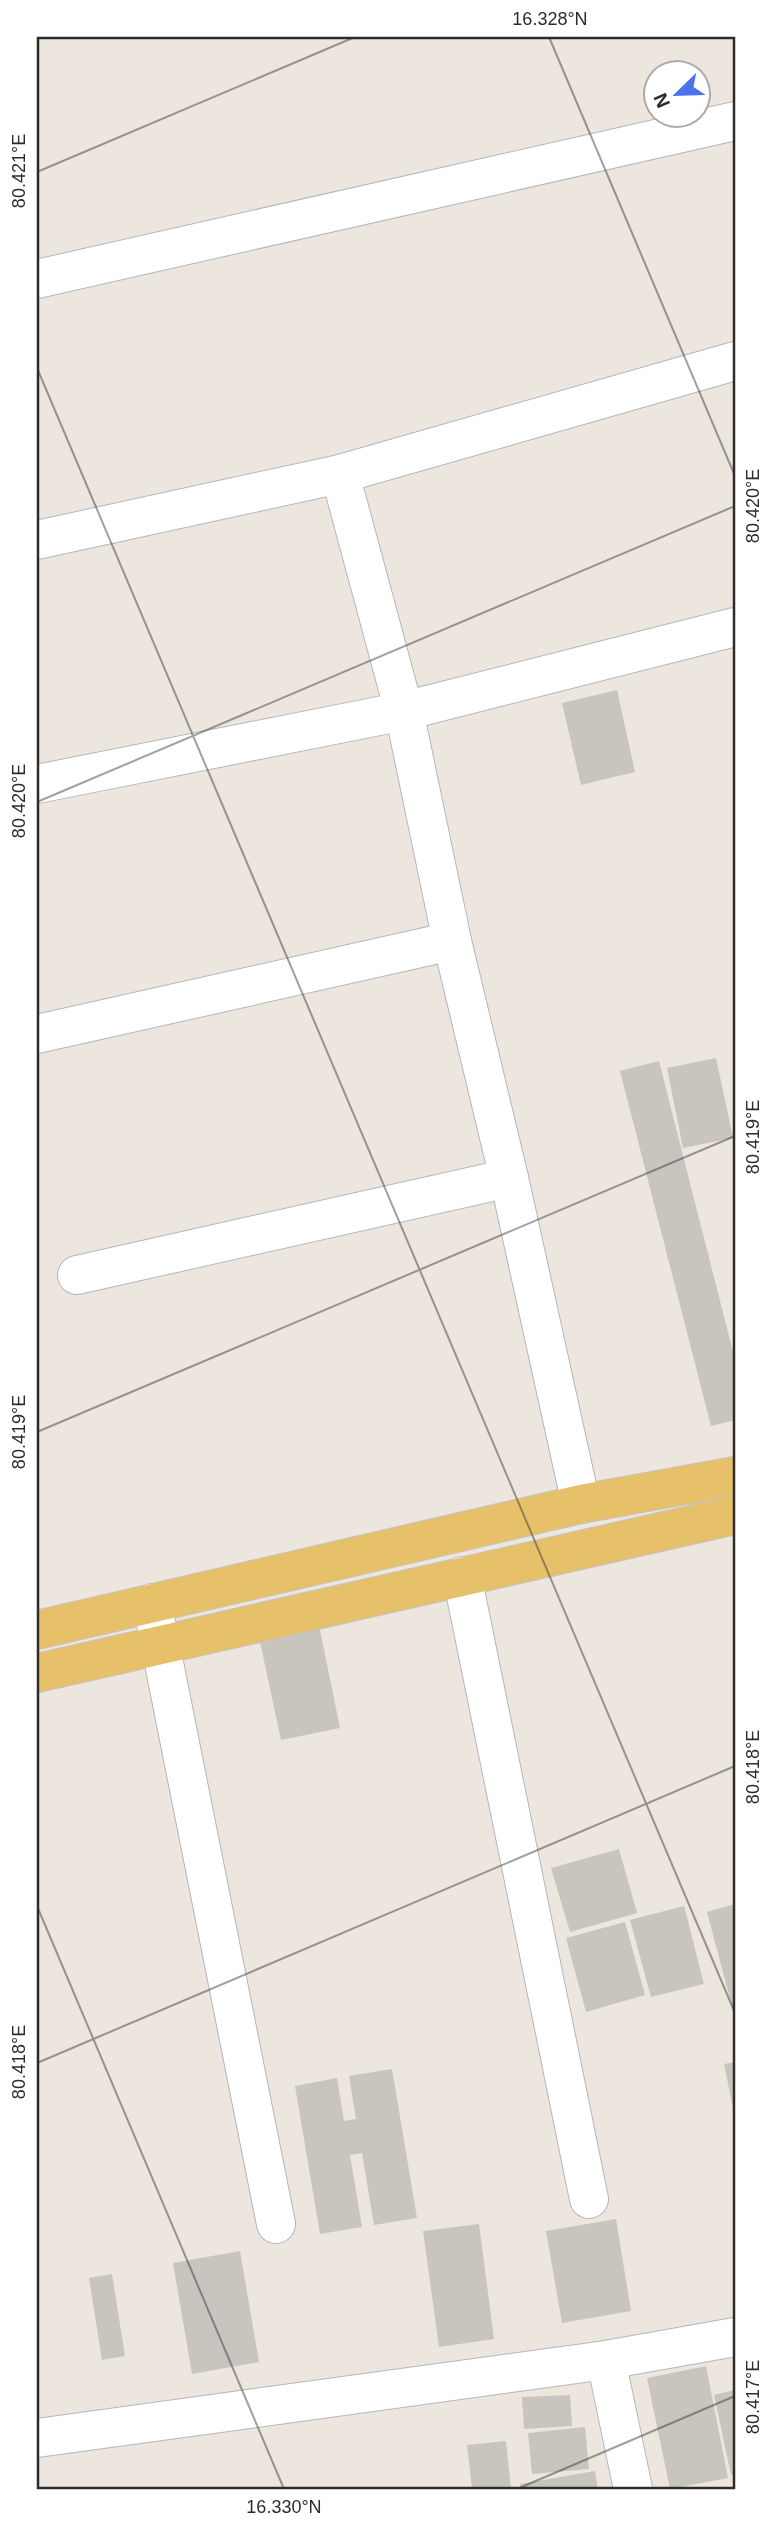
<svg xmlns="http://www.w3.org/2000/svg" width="772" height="2526" font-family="Arial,sans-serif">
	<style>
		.building { fill: #c8c4be }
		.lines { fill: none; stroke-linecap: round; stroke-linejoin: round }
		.minor-casing { stroke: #b3b6be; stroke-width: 40 }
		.major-casing { stroke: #c4c4c4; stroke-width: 40 }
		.minor { stroke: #fff; stroke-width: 38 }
		.major { stroke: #e7c16a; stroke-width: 38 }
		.ticks { fill: none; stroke: #2c2c2c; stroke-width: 2; stroke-opacity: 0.45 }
		.neatline { fill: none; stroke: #2c2c2c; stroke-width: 2.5 }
		.ticks-label { font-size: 18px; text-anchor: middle; fill: #2c2c2c }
	</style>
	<rect width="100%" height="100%" fill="#ece6df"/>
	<g class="building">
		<polygon points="617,690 635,772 581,785 562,703"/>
		<polygon points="716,1058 733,1138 683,1148 667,1068"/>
		<polygon points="659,1061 735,1360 735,1420 711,1426 620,1071"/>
		<polygon points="319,1625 340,1728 281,1740 259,1637"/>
		<polygon points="619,1849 637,1913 570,1932 551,1868"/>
		<polygon points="735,1904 735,2014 734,2014 707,1912"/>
		<polygon points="684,1906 704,1984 651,1997 630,1920"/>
		<polygon points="625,1922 645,1995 586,2012 566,1938"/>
		<polygon points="735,2062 735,2112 734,2113 724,2064"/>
		<polygon points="392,2069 417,2218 374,2225 362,2153 350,2155 362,2227 320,2234 295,2086 337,2078 344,2121 356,2119 349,2076"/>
		<polygon points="616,2219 631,2311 562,2323 546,2231"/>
		<polygon points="479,2224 494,2339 439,2347 423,2231"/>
		<polygon points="240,2251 259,2362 192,2374 173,2263"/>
		<polygon points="112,2274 125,2356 102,2360 89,2278"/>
		<polygon points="706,2366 728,2478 670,2489 647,2378"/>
		<polygon points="735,2390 735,2474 731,2475 714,2395"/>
		<polygon points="570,2395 572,2426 524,2429 522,2397"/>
		<polygon points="585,2427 589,2469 532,2474 528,2433"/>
		<polygon points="506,2441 511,2489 472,2489 467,2445"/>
		<polygon points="595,2471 598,2489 521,2489 520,2484"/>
	</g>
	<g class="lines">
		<defs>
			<g id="minor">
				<polyline points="37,279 735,121"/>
				<polyline points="340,474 404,711 452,941 509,1178 581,1504"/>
				<polyline points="37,540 340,474 735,361"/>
				<polyline points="37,784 404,711 735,627"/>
				<polyline points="37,1034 452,941"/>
				<polyline points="77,1275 509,1178"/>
				<polyline points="462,1576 589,2199"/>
				<polyline points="152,1603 276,2224"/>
				<polyline points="606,2360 633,2489"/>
				<polyline points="37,2438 606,2360 735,2337"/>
			</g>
			<g id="major">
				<polyline points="37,1630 581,1504 735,1476"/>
				<polyline points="37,1673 735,1515"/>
			</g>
		</defs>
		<use href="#minor" class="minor-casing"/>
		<use href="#major" class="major-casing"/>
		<use href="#minor" class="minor"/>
		<use href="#major" class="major"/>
	</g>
	<path class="ticks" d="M 549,37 L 735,476M 37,172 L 355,37M 37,368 L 735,2013M 37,802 L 735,506M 37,1432 L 735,1136M 37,1906 L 284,2489M 37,2063 L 735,1766M 517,2489 L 735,2396"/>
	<rect width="772" height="2526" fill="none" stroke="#ffffff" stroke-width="77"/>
	<g transform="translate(677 94) rotate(247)"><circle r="33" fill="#ffffff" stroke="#ababab" stroke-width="2"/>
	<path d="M0-5L12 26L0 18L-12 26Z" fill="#4c75ed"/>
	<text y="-10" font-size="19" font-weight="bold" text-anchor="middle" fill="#2c2c2c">N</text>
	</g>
	<rect x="38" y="38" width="696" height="2450" class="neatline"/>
	<g class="ticks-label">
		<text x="550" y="25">16.328°N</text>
		<text transform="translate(19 171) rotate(-90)" y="6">80.421°E</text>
		<text transform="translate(753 506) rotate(-90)" y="6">80.420°E</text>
		<text transform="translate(19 801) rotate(-90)" y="6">80.420°E</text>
		<text transform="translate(753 1137) rotate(-90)" y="6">80.419°E</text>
		<text transform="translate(19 1432) rotate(-90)" y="6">80.419°E</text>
		<text transform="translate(753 1767) rotate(-90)" y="6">80.418°E</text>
		<text transform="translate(19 2062) rotate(-90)" y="6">80.418°E</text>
		<text transform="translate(753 2397) rotate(-90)" y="6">80.417°E</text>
		<text x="284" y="2513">16.330°N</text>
	</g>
</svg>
